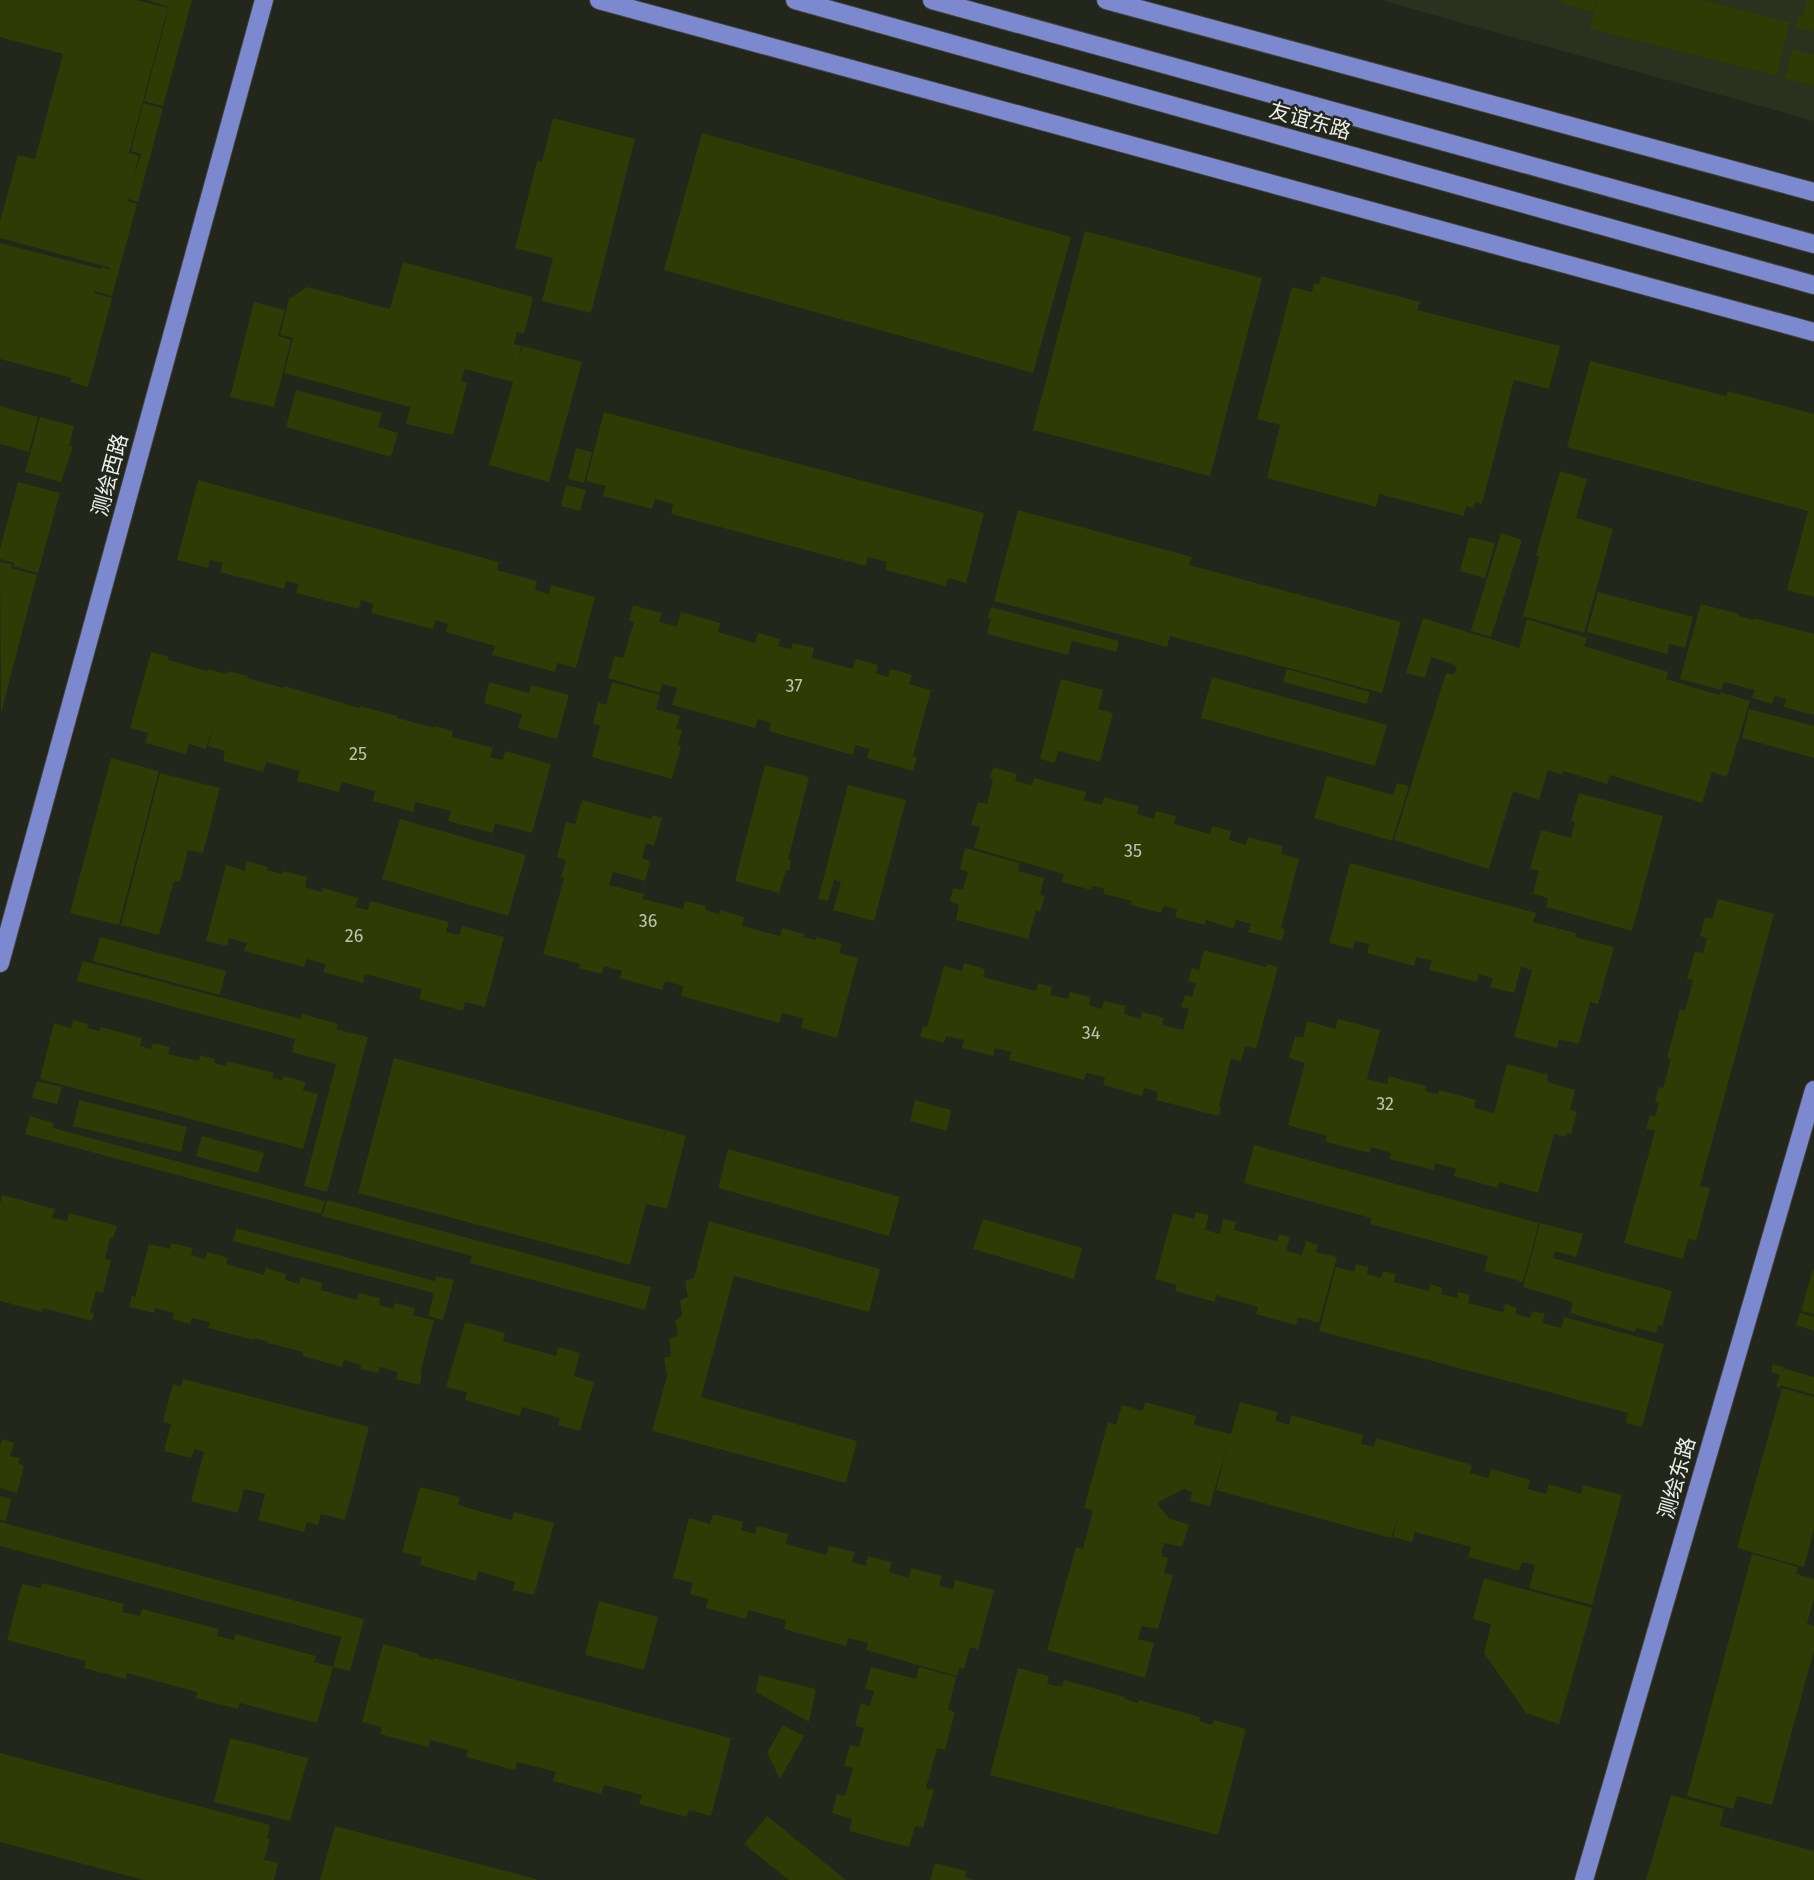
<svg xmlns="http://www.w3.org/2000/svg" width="1814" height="1880" font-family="'Fira Sans','Noto Sans SC',sans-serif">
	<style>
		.built { fill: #2b301f }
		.building { fill: #2f3a04 }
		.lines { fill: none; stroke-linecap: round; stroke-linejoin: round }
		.secondary-casing { stroke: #3f4238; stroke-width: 20 }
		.secondary { stroke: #7d89ce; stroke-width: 18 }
		.labels { text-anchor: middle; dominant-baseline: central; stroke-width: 5; stroke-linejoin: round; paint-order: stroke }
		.number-label { font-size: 18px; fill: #bec2af }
		.street-label { font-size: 21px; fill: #edf0e8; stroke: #23261b }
	</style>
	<rect width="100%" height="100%" fill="#23261b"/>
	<polygon class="built" points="1380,0 1814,0 1814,121"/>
	<g class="building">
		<polygon points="0,0 136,0 168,8 129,153 139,156 133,179 141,154 131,151 143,103 163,108 138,202 128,199 127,201 137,204 112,296 94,291 94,293 112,298 88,387 70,382 72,378 0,359 0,243 101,269 101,267 110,270 111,268 0,238 0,222 18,155 35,159 63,54 0,37"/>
		<polygon points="147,0 192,0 163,106 144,101 169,7"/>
		<polygon points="1561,0 1596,0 1593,12 1560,3"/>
		<polygon points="1597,0 1704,0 1790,22 1777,76 1646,43 1650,28 1645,43 1589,28"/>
		<polygon points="1807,0 1814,0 1814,32 1795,27 1798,16 1802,17"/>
		<polygon points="1792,49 1814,55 1814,86 1784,78"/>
		<polygon points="553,118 635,139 591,313 542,301 553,258 515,248 537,161 542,162"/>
		<polygon points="702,133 1071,237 1033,373 664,270"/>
		<polygon points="1085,231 1262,278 1210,476 1033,430"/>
		<polygon points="403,262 533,297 524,334 517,332 514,344 522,346 518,359 523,346 582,362 549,482 489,465 513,382 465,369 461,381 467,383 453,435 406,424 410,407 284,373 293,338 280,335 289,299 307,287 390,309"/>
		<polygon points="1321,276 1420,302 1417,310 1560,346 1549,389 1514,380 1482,504 1475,502 1474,508 1466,506 1464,516 1379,494 1376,507 1267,478 1280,425 1257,419 1292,287 1312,292 1314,283 1319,284"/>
		<polygon points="254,302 285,310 278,336 291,340 274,407 230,397"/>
		<polygon points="1590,361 1722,395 1726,396 1728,391 1814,414 1814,597 1787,590 1808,511 1567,447"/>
		<polygon points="296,390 382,413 378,427 398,433 391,457 286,427"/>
		<polygon points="0,406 38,417 29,452 0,444"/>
		<polygon points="604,412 984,513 966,583 948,578 946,586 885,570 887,562 868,557 866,566 671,514 673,504 655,499 652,509 603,496 606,486 586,481"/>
		<polygon points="40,417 74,426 69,446 73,447 61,482 25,472"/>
		<polygon points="576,448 592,452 584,483 568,479"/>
		<polygon points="1560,471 1587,479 1576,518 1613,529 1584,633 1523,616 1539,557 1536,555"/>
		<polygon points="198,480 499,562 497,570 537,581 535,590 549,594 551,585 595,597 576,668 557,663 555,672 492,655 495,646 446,632 448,624 436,620 433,629 371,613 374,604 361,600 359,609 296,593 299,584 286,581 284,589 220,572 223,563 210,560 208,568 177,560"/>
		<polygon points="18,482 60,493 38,573 13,566 14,563 0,559 0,549"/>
		<polygon points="566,485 586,490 580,511 561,506"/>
		<polygon points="1018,510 1192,557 1189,565 1401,622 1382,693 1170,636 1167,647 994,601"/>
		<polygon points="1501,533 1522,540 1491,637 1471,631"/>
		<polygon points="1469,537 1495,543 1485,578 1460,571"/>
		<polygon points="0,562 12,564 11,568 37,575 1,713"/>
		<polygon points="1598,592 1693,617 1685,648 1669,644 1667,654 1587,632"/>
		<polygon points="1701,604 1739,614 1738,616 1753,620 1754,618 1814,634 1814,715 1784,707 1786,699 1775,696 1772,704 1752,698 1755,690 1724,682 1721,690 1680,679"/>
		<polygon points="633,605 662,613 659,622 677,626 681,612 720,623 718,632 755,643 758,633 780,639 778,646 791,649 793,643 814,648 812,658 853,669 856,659 878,665 876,673 888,677 890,669 912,675 909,684 931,690 913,756 917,758 913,771 867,758 870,749 855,745 853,755 769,731 771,723 758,719 755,728 672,705 677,688 662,684 660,693 608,678 615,656 623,658 634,622 629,620"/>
		<polygon points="991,607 1119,641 1116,652 1072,641 1068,655 987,634 991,618 988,618"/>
		<polygon points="1423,618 1519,648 1527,619 1587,638 1584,646 1668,672 1666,679 1719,695 1720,692 1750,701 1727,777 1712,772 1702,803 1610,775 1607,784 1563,771 1562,775 1548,770 1539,800 1513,791 1489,869 1394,840 1446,673 1454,675 1457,666 1431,657 1425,678 1406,673"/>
		<polygon points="151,652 169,657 168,660 207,671 208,669 227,674 228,671 248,676 247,678 284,688 285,686 359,708 360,706 397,716 397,718 435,728 435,726 453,731 452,737 493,748 490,757 503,760 505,751 551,764 532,833 495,823 493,833 448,821 451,811 415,802 413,812 373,801 375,791 342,782 339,792 297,781 300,771 266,762 263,772 223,761 225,751 208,746 212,728 206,749 189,744 186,754 145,743 148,733 130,728"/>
		<polygon points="1287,669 1370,692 1367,704 1283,682"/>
		<polygon points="1212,677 1387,725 1375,766 1201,718"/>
		<polygon points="1061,679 1103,690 1098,709 1113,713 1100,762 1058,751 1055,763 1040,759"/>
		<polygon points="489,682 529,693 531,685 569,695 557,739 518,728 522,714 484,703"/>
		<polygon points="612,682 660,695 656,709 680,716 676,728 682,730 678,745 681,746 672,779 592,757 600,726 593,724 598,702 606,705"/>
		<polygon points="1749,709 1814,726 1814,758 1742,738"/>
		<polygon points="111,758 159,771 119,925 70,913"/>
		<polygon points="765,765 809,777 788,860 791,861 789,871 786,870 779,893 735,881"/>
		<polygon points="993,767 1017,774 1015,781 1032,785 1034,778 1086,792 1084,800 1102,805 1104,797 1139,806 1137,814 1154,819 1156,811 1176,816 1174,824 1210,834 1212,826 1231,831 1229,840 1246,845 1248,837 1283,846 1281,854 1299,859 1281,928 1285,929 1282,941 1248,932 1251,924 1236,920 1234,929 1206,920 1205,925 1175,917 1177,909 1164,906 1161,913 1131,905 1132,901 1104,894 1104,889 1092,886 1091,890 1062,882 1064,874 974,848 980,827 971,825 978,802 987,804 993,780 990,778"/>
		<polygon points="160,773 220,788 203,853 188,850 180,882 174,881 159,935 121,925"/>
		<polygon points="1327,776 1393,795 1397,783 1409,786 1392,841 1314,818"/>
		<polygon points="848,785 906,800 874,921 833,910 841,882 834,880 828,901 818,899"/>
		<polygon points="1579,793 1663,816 1632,931 1546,907 1548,898 1533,894 1539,871 1530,869 1541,830 1571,838 1575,822 1571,821"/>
		<polygon points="582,800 651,819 652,815 662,818 654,846 646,843 642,858 650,861 645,881 613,872 609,885 644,894 643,899 683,909 685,901 706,906 705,910 719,914 720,910 744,917 742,926 780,936 782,928 804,934 803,937 816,940 817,937 842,944 839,953 858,958 837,1038 801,1028 803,1018 782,1013 779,1023 681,996 683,986 665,981 662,990 620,978 622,971 604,966 602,974 579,968 580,964 543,954 564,878 561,877 566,860 557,857 566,822 575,824"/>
		<polygon points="400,819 526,855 508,916 382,879"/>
		<polygon points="965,848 1020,863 1018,871 1044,878 1040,895 1045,896 1040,912 1036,910 1028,939 956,920 959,905 950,901 953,888 963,890 968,872 960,869"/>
		<polygon points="247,861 268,867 267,870 282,874 283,871 307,877 305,887 322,892 323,888 358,898 355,907 368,910 370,901 449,922 446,932 459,935 462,926 504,937 485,1007 465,1002 463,1011 419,999 422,989 365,974 363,983 323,972 326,964 307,959 304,967 244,951 247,943 229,938 227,946 206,941 226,865 245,871"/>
		<polygon points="1350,863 1536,913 1533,922 1576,933 1575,937 1614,947 1598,1004 1590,1002 1579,1044 1559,1039 1557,1048 1514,1037 1532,970 1521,967 1514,993 1490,987 1493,978 1479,974 1477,982 1429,970 1432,961 1416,957 1414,966 1367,953 1369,944 1355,941 1353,949 1329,943"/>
		<polygon points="1718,899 1774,914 1700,1186 1710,1188 1696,1241 1688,1239 1683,1259 1624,1243 1655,1131 1646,1129 1650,1115 1655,1117 1659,1103 1655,1102 1659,1087 1663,1088 1671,1059 1667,1058 1680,1009 1685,1011 1693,980 1687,979 1695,951 1703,953 1707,938 1700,936 1705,917 1712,919"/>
		<polygon points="100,937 226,971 220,995 93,961"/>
		<polygon points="1204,950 1266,967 1267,964 1278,967 1256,1049 1245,1046 1241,1061 1231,1059 1219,1106 1221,1107 1219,1116 1156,1100 1158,1092 1145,1088 1142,1096 1103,1085 1105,1077 1086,1073 1084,1080 1009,1060 1011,1052 995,1048 993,1056 962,1048 964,1040 946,1036 944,1043 920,1037 923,1026 927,1027 944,966 962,971 964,963 985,969 983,977 1036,991 1038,983 1052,987 1050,995 1068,999 1070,992 1091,997 1089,1005 1102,1009 1104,1001 1126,1006 1124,1014 1140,1019 1142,1012 1164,1018 1162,1025 1183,1030 1189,1009 1181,1007 1185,995 1192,997 1196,983 1188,981 1192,968 1199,970"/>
		<polygon points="83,961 301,1019 302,1014 338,1024 336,1029 368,1037 327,1192 304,1186 336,1064 292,1052 295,1039 77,981"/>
		<polygon points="1338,1019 1380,1030 1367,1079 1387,1084 1389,1076 1426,1086 1425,1091 1438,1094 1439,1090 1476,1100 1474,1108 1494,1113 1507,1064 1548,1075 1547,1082 1575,1090 1570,1110 1577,1112 1571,1134 1567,1133 1566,1137 1554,1134 1538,1193 1499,1182 1498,1188 1454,1176 1456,1169 1435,1163 1434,1170 1389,1159 1391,1153 1371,1147 1370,1153 1326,1142 1327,1136 1288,1125 1305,1063 1289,1058 1295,1036 1303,1038 1307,1021 1335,1029"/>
		<polygon points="73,1020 88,1024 87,1028 100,1031 101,1027 142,1038 140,1046 151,1049 153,1043 170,1047 168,1054 199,1061 200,1055 215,1059 214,1063 226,1066 227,1061 274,1073 272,1078 282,1080 283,1076 306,1082 303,1090 318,1094 303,1149 40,1079 54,1023 71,1028"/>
		<polygon points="394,1058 665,1130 659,1156 666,1130 686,1136 667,1209 646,1204 630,1265 358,1193"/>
		<polygon points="37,1081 62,1087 57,1104 32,1098"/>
		<polygon points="79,1100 187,1127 181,1152 73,1126"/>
		<polygon points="915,1100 951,1110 947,1131 910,1121"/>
		<polygon points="30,1116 54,1123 53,1128 325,1201 321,1214 25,1134"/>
		<polygon points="202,1136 264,1153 258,1173 196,1156"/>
		<polygon points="1254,1145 1539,1223 1523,1282 1484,1271 1488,1256 1370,1224 1371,1218 1244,1183"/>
		<polygon points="728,1149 900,1197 889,1236 718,1188"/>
		<polygon points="2,1195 55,1209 52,1218 67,1221 69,1213 117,1226 113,1238 110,1238 105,1259 111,1260 103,1293 96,1291 90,1312 94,1313 92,1321 43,1308 42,1312 0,1301 0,1204"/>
		<polygon points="327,1200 651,1287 645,1310 470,1263 472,1256 322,1216"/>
		<polygon points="1196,1212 1209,1215 1205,1230 1220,1234 1223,1219 1236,1222 1234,1230 1277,1241 1279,1234 1290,1237 1286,1251 1302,1255 1306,1241 1318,1245 1316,1252 1337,1257 1319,1323 1298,1317 1296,1325 1256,1314 1258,1307 1216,1295 1215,1302 1175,1291 1177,1285 1155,1279 1173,1213 1194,1219"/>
		<polygon points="983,1219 1082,1248 1074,1279 973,1249"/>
		<polygon points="709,1221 880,1269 869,1312 734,1276 701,1397 857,1441 846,1483 652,1431 667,1376 664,1358 671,1356 669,1339 678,1335 675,1321 682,1315 680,1300 688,1297 685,1281 694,1278"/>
		<polygon points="1540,1223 1583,1234 1576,1257 1555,1251 1553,1258 1672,1291 1662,1326 1658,1325 1656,1333 1636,1328 1635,1332 1570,1313 1573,1302 1523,1287"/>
		<polygon points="236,1228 435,1281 436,1276 454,1280 443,1320 428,1316 434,1293 233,1241"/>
		<polygon points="171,1243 193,1248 191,1255 205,1259 207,1252 228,1258 226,1264 264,1275 266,1268 286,1274 285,1280 299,1284 301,1277 322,1283 321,1290 357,1300 359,1293 380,1298 379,1305 393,1309 395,1303 415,1308 413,1315 434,1320 420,1373 422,1373 420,1385 396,1379 398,1372 380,1367 378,1373 360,1369 361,1365 344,1360 342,1367 302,1356 303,1352 268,1343 268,1342 255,1338 254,1340 208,1328 210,1322 192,1318 190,1324 173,1319 174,1313 155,1308 154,1313 129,1307 132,1296 135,1297 149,1244 170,1249"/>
		<polygon points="1356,1264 1368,1267 1367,1274 1381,1278 1383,1271 1396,1274 1394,1282 1429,1291 1430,1284 1442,1288 1441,1294 1457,1298 1458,1292 1470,1295 1468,1303 1503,1312 1505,1304 1517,1308 1515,1314 1530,1318 1532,1311 1545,1314 1542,1323 1561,1328 1564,1317 1664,1344 1642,1427 1626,1423 1628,1413 1319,1331 1336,1267 1354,1272"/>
		<polygon points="1813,1269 1814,1270 1814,1314 1801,1311"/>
		<polygon points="1800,1313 1814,1317 1814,1331 1796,1325"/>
		<polygon points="465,1322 505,1333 503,1341 556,1356 558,1347 580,1353 574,1376 594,1382 580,1431 558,1425 560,1418 522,1407 520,1416 465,1400 467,1392 446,1387"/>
		<polygon points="1773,1364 1784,1367 1783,1368 1814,1377 1814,1395 1781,1385 1780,1388 1776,1386 1780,1375 1771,1372"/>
		<polygon points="183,1379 369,1427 345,1520 321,1514 318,1525 307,1522 304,1532 258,1520 265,1494 244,1489 238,1513 191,1501 204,1452 194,1449 191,1458 164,1451 171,1424 163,1422 173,1384 181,1387"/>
		<polygon points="1782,1388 1814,1397 1814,1529 1804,1567 1737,1548"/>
		<polygon points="1145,1402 1196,1416 1194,1425 1231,1434 1240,1402 1278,1412 1275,1421 1289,1425 1291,1415 1363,1435 1361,1444 1374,1447 1376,1438 1472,1465 1470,1473 1488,1478 1491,1469 1530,1480 1528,1489 1546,1494 1549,1484 1581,1494 1583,1485 1622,1495 1592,1605 1529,1588 1535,1565 1522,1562 1519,1571 1468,1557 1471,1547 1415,1532 1412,1542 1393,1537 1398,1518 1391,1538 1216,1490 1228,1441 1210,1506 1190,1501 1192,1492 1184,1489 1159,1502 1158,1505 1169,1518 1189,1525 1182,1547 1164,1543 1161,1556 1168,1558 1164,1573 1173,1575 1158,1629 1142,1626 1138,1639 1154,1643 1145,1678 1047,1650 1076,1547 1083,1549 1093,1510 1084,1508 1108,1422 1116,1425 1122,1405 1143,1411"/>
		<polygon points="2,1439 14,1443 10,1456 20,1458 18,1463 24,1466 17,1493 0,1488 0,1446"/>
		<polygon points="420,1487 460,1497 458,1505 512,1520 514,1512 554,1523 534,1595 513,1590 515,1582 478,1571 476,1581 420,1565 422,1557 402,1552"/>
		<polygon points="0,1496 11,1499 6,1521 0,1520"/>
		<polygon points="713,1514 743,1522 741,1530 755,1534 757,1526 788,1534 786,1544 826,1555 829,1546 855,1552 852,1562 866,1566 868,1556 892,1562 889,1572 909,1578 911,1568 942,1576 939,1586 953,1589 955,1580 994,1590 978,1650 970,1647 964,1669 959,1668 957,1676 866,1650 868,1643 848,1638 846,1646 784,1629 786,1620 748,1610 746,1619 706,1608 708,1599 690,1594 693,1583 673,1578 689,1518 710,1524"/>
		<polygon points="0,1522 364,1619 350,1671 333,1667 341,1637 0,1546"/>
		<polygon points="1752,1554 1798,1567 1796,1574 1814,1579 1814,1598 1807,1624 1814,1626 1814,1650 1772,1805 1737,1796 1733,1809 1687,1796"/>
		<polygon points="1484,1578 1592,1608 1559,1724 1526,1713 1484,1653 1491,1624 1473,1619"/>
		<polygon points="42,1583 124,1604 122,1612 140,1616 142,1609 219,1629 217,1636 234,1640 235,1634 316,1656 314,1662 333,1667 317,1723 240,1703 238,1709 196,1698 197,1692 127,1673 126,1679 84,1668 86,1661 7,1640 22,1584 41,1588"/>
		<polygon points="599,1601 658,1617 644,1670 585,1655"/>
		<polygon points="383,1644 419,1654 418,1656 433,1660 435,1658 731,1738 711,1816 689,1810 687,1817 639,1804 642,1795 604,1785 601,1794 553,1781 556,1772 517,1762 515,1770 466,1757 468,1750 430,1740 428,1747 380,1734 382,1727 362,1722"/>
		<polygon points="871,1667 916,1679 919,1667 956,1677 948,1710 955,1712 945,1750 937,1748 926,1788 934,1790 923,1828 915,1826 909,1847 849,1831 852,1819 832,1813 837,1794 845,1796 853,1768 844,1766 850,1745 859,1747 864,1728 855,1726 861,1703 870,1706 874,1691 865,1689"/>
		<polygon points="1018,1668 1049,1676 1047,1684 1062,1687 1064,1680 1125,1697 1124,1699 1138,1703 1139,1700 1200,1717 1199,1721 1212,1725 1214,1720 1246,1729 1218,1835 990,1775"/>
		<polygon points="759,1675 816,1689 809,1722 756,1692"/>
		<polygon points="783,1725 804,1736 780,1779 767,1753"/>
		<polygon points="230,1738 308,1758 290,1821 214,1802"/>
		<polygon points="0,1753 270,1825 267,1838 270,1839 264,1860 278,1863 274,1880 144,1880 0,1842"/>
		<polygon points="1671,1795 1724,1809 1720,1826 1814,1851 1814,1880 1646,1880"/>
		<polygon points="767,1816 846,1880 789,1880 744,1844"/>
		<polygon points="335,1826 536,1879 536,1880 320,1880"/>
		<polygon points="935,1863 967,1871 965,1877 973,1880 930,1880"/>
	</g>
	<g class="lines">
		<defs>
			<g id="secondary">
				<polyline points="599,0 1814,332"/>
				<polyline points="795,0 1814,285"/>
				<polyline points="932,0 1814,244"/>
				<polyline points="1106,0 1814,192"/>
				<polyline points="0,963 264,0"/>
				<polyline points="1584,1880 1814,1090"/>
			</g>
		</defs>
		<use href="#secondary" class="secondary-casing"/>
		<use href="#secondary" class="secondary"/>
	</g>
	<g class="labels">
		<g class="number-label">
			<text x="794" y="686">37</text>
			<text x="358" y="754">25</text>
			<text x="1133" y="851">35</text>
			<text x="648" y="921">36</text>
			<text x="354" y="936">26</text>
			<text x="1091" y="1033">34</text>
			<text x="1385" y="1104">32</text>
		</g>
		<g class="street-label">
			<text transform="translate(1310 121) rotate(16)">友谊东路</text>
			<text transform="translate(110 475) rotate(-75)">测绘西路</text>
			<text transform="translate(1677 1478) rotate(-74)">测绘东路</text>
		</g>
	</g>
</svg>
